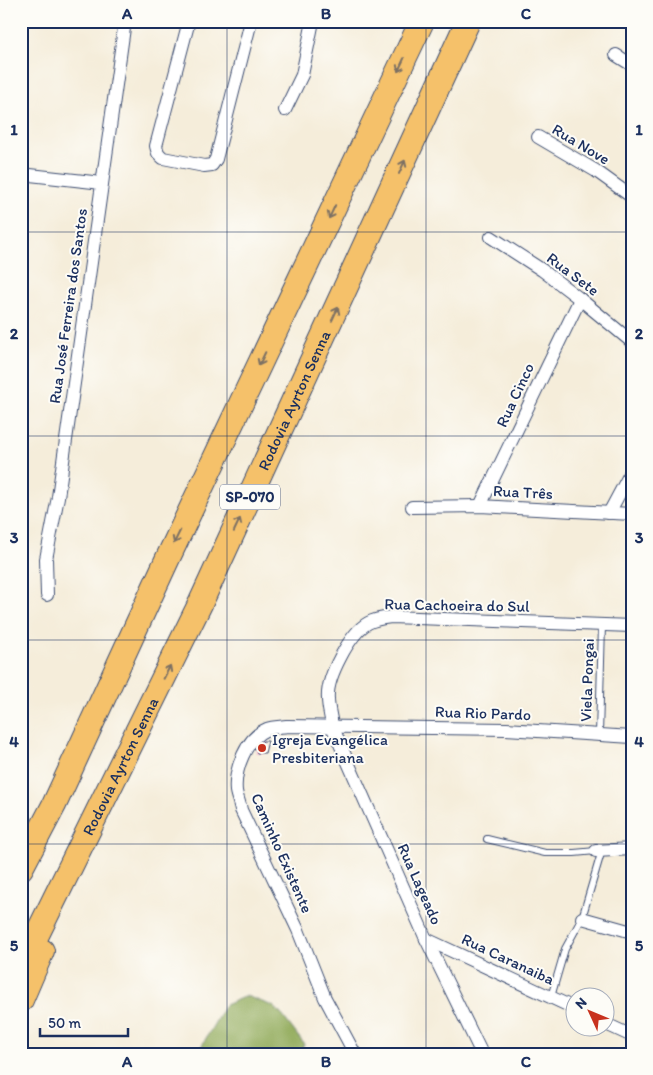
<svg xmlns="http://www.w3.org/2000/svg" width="653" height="1075" font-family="Itim,sans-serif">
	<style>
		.forest { fill: #95ae60; stroke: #586e5f }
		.building { fill: #f09dc4 }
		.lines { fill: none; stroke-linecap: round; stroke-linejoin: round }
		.lane-casing { stroke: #3c4c71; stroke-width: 8 }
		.street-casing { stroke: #3c4c71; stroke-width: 14 }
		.highway-casing { stroke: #3c4c71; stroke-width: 26 }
		.lane { stroke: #fff; stroke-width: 6 }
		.street { stroke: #fff; stroke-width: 12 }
		.highway { stroke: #f5c16b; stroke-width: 24 }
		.oneway { stroke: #7d7164 }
		.grid { fill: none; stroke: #1b2f5e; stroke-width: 1; stroke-opacity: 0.55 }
		.poi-dot { fill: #c8321e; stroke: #fdfcf7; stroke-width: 2 }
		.labels { text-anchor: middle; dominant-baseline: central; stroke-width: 4; stroke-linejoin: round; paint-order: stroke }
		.shield { fill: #fdfcf7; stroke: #5f6c8c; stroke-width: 1 }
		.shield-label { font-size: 15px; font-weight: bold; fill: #1b2f5e }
		.street-label { font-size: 16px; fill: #1b2f5e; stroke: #fdfcf7 }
		.poi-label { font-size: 16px; fill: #1b2f5e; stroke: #fdfcf7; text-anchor: start }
		.neatline { fill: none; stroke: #1b2f5e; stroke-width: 2 }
		.grid-label { font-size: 16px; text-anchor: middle; font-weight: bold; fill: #1b2f5e }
	</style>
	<rect width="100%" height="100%" fill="#fdfcf7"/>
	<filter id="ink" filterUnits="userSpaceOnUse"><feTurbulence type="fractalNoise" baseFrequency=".02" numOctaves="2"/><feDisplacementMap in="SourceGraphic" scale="10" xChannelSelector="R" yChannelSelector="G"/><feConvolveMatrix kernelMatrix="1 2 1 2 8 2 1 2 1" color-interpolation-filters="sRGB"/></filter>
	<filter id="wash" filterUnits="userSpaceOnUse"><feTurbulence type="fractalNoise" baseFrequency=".0096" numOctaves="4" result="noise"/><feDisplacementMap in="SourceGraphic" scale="20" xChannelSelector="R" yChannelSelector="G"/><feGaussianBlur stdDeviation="1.12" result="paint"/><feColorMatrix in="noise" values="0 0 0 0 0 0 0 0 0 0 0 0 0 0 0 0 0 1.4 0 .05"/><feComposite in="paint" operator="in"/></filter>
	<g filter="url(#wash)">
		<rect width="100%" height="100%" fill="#f5edda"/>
		<polygon class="forest" points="246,996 273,1006 282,1015 304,1044 299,1054 197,1054 225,1005"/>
		<g id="blocks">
			<polygon class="building" points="263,741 268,741 265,753 257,753 257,748"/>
		</g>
	</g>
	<g filter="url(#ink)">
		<use href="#blocks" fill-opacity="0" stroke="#3c4c71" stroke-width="1"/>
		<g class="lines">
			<defs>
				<g id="lane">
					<polyline points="599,735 602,625"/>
					<polyline points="487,839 545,853 574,853 596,851"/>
					<polyline points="551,997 565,949 582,918 602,850"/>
				</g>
				<g id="street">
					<polyline points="189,21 156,146 158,153 163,158 204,166 212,165 216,159 251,21"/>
					<polyline points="21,23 22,21"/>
					<polyline points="616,55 632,65"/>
					<polyline points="285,110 302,75 313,21"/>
					<polyline points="538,137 596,171 632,197"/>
					<polyline points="21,174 102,183"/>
					<polyline points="491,237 542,270 580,299 632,342"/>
					<polyline points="480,506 580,299"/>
					<polyline points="412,507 480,506 632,514"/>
					<polyline points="609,513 632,470"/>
					<polyline points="47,595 46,559 58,497 125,21"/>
					<polyline points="21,632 21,643"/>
					<polyline points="596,851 632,849"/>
					<polyline points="582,918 632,932"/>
					<polyline points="426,939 576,1009"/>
					<polyline points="606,1024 632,1036"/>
					<path d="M 355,1054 L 325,998 L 298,930 L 241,810 C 240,804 237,797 236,791 C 234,770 246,738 267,729 C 273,727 281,727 287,726 L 506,729 L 632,737"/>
					<path d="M 482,1054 L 426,939 L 332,726 C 331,717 328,708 328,699 C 326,678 350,633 368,623 C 375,619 383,618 391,617 L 632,626"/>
				</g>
				<g id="highway">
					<polyline points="21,868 54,805 166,562 422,21"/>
					<path id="s1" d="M 21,967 L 201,602 L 468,21"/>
					<polyline points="21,1000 42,951"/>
				</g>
			</defs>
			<use href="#lane" class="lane-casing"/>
			<use href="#street" class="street-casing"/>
			<use href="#highway" class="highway-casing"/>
			<use href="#lane" class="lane"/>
			<use href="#street" class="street"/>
			<use href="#highway" class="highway"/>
		</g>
		<defs><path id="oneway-shaft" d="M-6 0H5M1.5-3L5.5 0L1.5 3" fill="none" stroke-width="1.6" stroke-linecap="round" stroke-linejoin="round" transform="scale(1.25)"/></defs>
		<g class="oneway">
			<use href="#oneway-shaft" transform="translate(401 65) rotate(115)"/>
			<use href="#oneway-shaft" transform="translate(402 167) rotate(-66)"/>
			<use href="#oneway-shaft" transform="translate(332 212) rotate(115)"/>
			<use href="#oneway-shaft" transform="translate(335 314) rotate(-65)"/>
			<use href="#oneway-shaft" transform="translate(262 359) rotate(116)"/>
			<use href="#oneway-shaft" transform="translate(237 525) rotate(-65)"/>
			<use href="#oneway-shaft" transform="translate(177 537) rotate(116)"/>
			<use href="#oneway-shaft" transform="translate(167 672) rotate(-63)"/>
		</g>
	</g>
	<path class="grid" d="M 227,21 L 227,1054M 426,21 L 426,1054M 21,232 L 632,232M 21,436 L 632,436M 21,640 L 632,640M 21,844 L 632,844"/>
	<circle class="poi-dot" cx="262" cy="748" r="5"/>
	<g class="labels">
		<rect class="shield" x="220" y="484.5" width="60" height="25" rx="4"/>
		<g class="shield-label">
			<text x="250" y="497">SP-070</text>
		</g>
		<g class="street-label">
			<text transform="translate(581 144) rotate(31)">Rua Nove</text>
			<text transform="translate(573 274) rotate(37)">Rua Sete</text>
			<text transform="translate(68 306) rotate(-82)">Rua José Ferreira dos Santos</text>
			<text transform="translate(515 395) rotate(-65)">Rua Cinco</text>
			<text stroke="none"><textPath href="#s1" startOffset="629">Rodovia Ayrton Senna</textPath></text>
			<text transform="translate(523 492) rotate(3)">Rua Três</text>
			<text transform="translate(457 605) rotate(1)">Rua Cachoeira do Sul</text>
			<text transform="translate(587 680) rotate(-88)">Viela Pongai</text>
			<text transform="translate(483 713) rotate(2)">Rua Rio Pardo</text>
			<text stroke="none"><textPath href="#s1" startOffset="224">Rodovia Ayrton Senna</textPath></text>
			<text transform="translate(282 853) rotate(66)">Caminho Existente</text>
			<text transform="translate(420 884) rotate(66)">Rua Lageado</text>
			<text transform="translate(508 959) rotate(25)">Rua Caranaiba</text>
		</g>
		<g class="poi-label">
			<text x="272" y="739">Igreja Evangélica<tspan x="272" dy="18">Presbiteriana</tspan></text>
		</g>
	</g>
	<rect width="653" height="1075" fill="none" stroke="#fdfcf7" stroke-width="55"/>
	<g transform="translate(590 1012) rotate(314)"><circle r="24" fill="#fdfcf7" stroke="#a3aaba"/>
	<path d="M0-4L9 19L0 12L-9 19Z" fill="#c8321e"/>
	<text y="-8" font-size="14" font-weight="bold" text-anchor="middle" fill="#1b2f5e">N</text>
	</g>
	<path d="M40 1028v8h88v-8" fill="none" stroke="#1b2f5e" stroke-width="2.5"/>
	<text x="48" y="1028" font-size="15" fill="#1b2f5e" stroke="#fdfcf7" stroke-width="4" paint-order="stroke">50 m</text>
	<rect x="28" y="28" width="598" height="1020" class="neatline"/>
	<g class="grid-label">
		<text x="127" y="19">A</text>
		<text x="326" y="19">B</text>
		<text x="526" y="19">C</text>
		<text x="14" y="135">1</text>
		<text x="639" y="135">1</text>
		<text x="14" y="339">2</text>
		<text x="639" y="339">2</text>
		<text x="14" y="543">3</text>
		<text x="639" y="543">3</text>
		<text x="14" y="747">4</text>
		<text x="639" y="747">4</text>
		<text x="14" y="951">5</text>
		<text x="639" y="951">5</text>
		<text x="127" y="1067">A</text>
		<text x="326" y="1067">B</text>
		<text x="526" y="1067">C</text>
	</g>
</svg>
